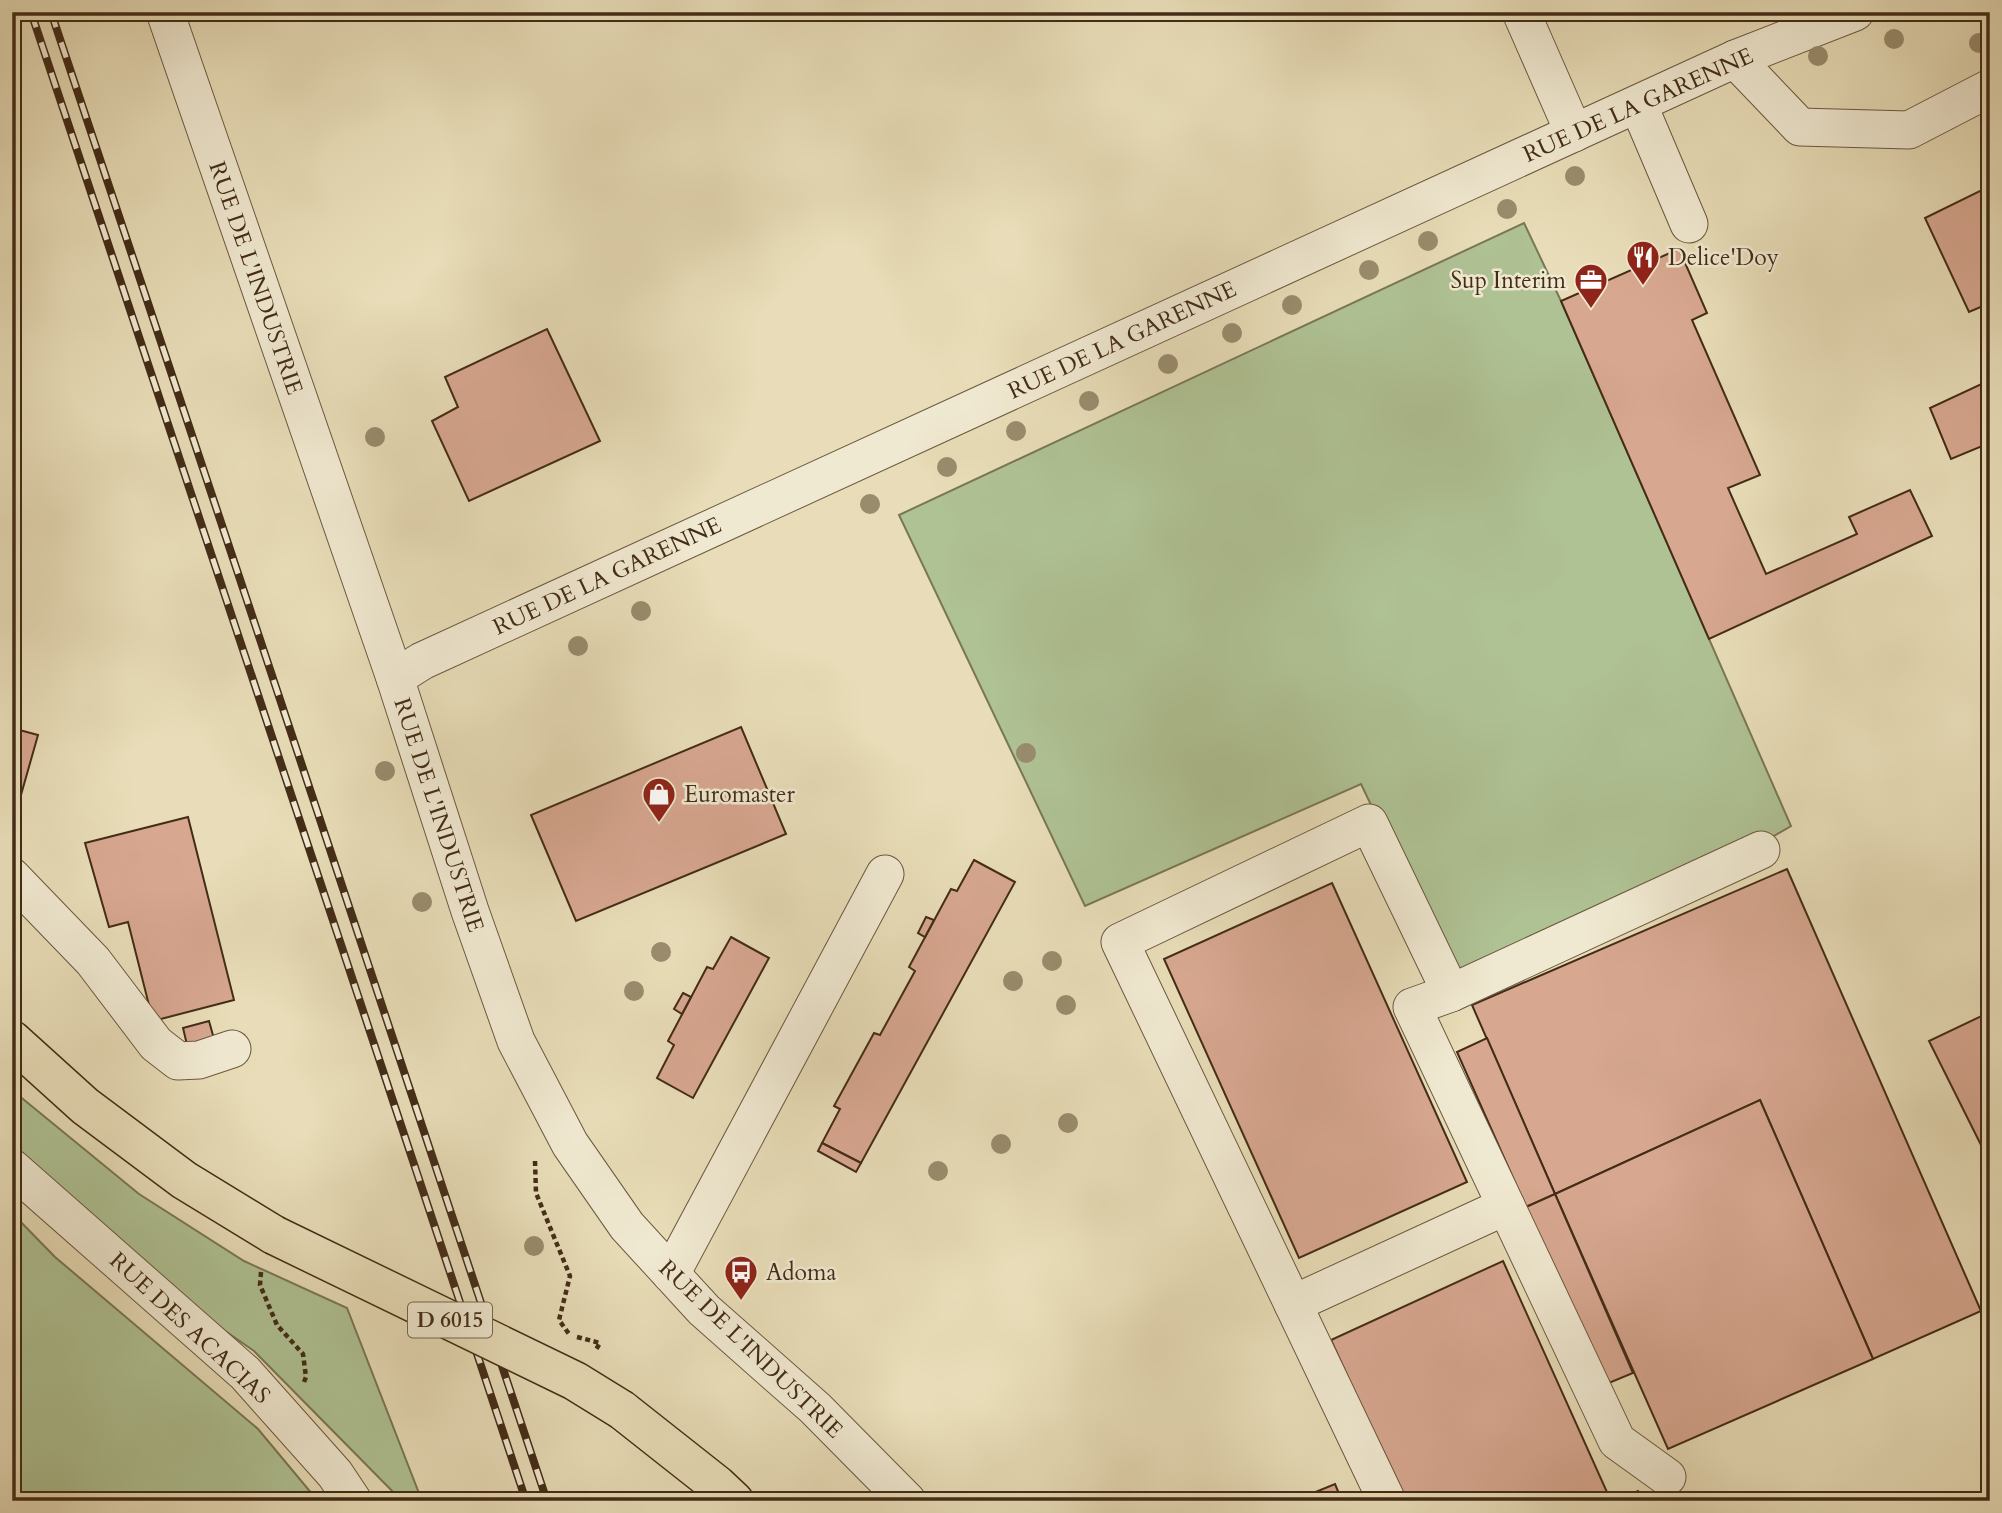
<svg xmlns="http://www.w3.org/2000/svg" width="2002" height="1513" font-family="Cardo,serif">
	<style>
		.green { fill: #afc294; stroke: #797756; stroke-width: 2 }
		.building { fill: #d7a790; stroke: #432c17; stroke-width: 2 }
		.lines { fill: none; stroke-linecap: round; stroke-linejoin: round }
		.minor-casing { stroke: #6c583f; stroke-width: 39 }
		.major-casing { stroke: #432c17; stroke-width: 41 }
		.path { stroke: #432c17; stroke-width: 4.5; stroke-dasharray: 5 3.5; stroke-linecap: butt }
		.minor { stroke: #f0e9d1; stroke-width: 37 }
		.major { stroke: #e8ddb8; stroke-width: 38 }
		.rail-casing { stroke: #432c17; stroke-width: 8 }
		.rail { stroke: #f0e9d1; stroke-width: 5; stroke-dasharray: 16; stroke-linecap: butt }
		.major-bridge-casing { stroke: #432c17; stroke-width: 41; stroke-linecap: butt }
		.major-bridge { stroke: #e8ddb8; stroke-width: 38 }
		.tree { fill: #998c6d }
		.labels { text-anchor: middle; dominant-baseline: central; stroke-width: 5; stroke-linejoin: round; paint-order: stroke }
		.shield { fill: #f0e9d1; stroke: #77654f; stroke-width: 2 }
		.shield-label { font-size: 21px; font-weight: bold; fill: #432c17 }
		.street-label { font-size: 23px; fill: #432c17; stroke: #f0e9d1 }
		.poi-label { font-size: 23px; fill: #432c17; stroke: #f0e9d1; text-anchor: start }
	</style>
	<rect width="100%" height="100%" fill="#e8ddb8"/>
	<filter id="stains"><feTurbulence type="fractalNoise" baseFrequency=".00286" numOctaves="4"/><feColorMatrix values="0 0 0 0 .2 0 0 0 0 .09 0 0 0 0 .02 0 0 0 .5 -.17"/></filter>
	<radialGradient id="worn" r=".72"><stop offset=".6" stop-color="#630" stop-opacity="0"/><stop offset="1" stop-color="#630" stop-opacity=".3"/></radialGradient>
	<g class="green">
		<polygon points="1524,223 1561,301 1791,826 1745,853 1456,982 1361,784 1085,906 899,515"/>
		<polygon points="12,1090 139,1194 244,1261 347,1308 422,1501 402,1501 254,1351 188,1305 12,1154"/>
		<polygon points="12,1213 55,1257 258,1429 318,1501 12,1501"/>
	</g>
	<g class="building">
		<polygon points="1990,186 1990,303 1969,312 1925,218"/>
		<polygon points="1679,249 1707,313 1692,320 1760,475 1728,488 1766,574 1857,534 1849,517 1910,490 1932,536 1709,639 1561,301"/>
		<polygon points="547,329 600,441 469,501 432,421 458,407 445,377"/>
		<polygon points="1990,380 1990,450 1982,446 1951,459 1930,408"/>
		<polygon points="741,727 786,834 576,921 531,815"/>
		<polygon points="12,728 38,735 17,809 12,811"/>
		<polygon points="188,817 234,1000 153,1021 128,922 109,927 85,843"/>
		<polygon points="974,860 1015,882 861,1163 822,1143 840,1109 834,1106 874,1033 880,1035 915,971 909,967 951,889 957,891"/>
		<polygon points="1787,869 1981,1311 1873,1359 1760,1100 1555,1194 1472,1005"/>
		<polygon points="1332,883 1467,1182 1299,1258 1164,959"/>
		<polygon points="926,917 934,920 925,937 918,933"/>
		<polygon points="731,937 769,958 693,1098 657,1078 674,1045 668,1041 707,967 713,969"/>
		<polygon points="683,993 691,997 682,1014 674,1009"/>
		<polygon points="1990,1012 1990,1163 1929,1041"/>
		<polygon points="209,1021 216,1046 189,1053 183,1028"/>
		<polygon points="1487,1038 1555,1194 1526,1207 1457,1052"/>
		<polygon points="1760,1100 1873,1359 1668,1449 1555,1194"/>
		<polygon points="822,1143 861,1163 856,1172 818,1151"/>
		<polygon points="1555,1194 1633,1373 1604,1385 1526,1207"/>
		<polygon points="1503,1261 1611,1501 1404,1501 1331,1340"/>
		<polygon points="1335,1484 1342,1501 1296,1500"/>
		<polygon points="1638,1491 1642,1501 1619,1501 1619,1499"/>
	</g>
	<g class="lines">
		<defs>
			<g id="minor">
				<polyline points="165,12 395,678 470,911 516,1041 570,1144 627,1226 704,1310 815,1408 907,1501"/>
				<polyline points="1521,12 1574,133"/>
				<polyline points="1735,59 1800,127 1909,130 1990,88"/>
				<polyline points="1638,104 1689,224"/>
				<polyline points="395,678 422,661 1735,59 1855,12"/>
				<polyline points="12,877 93,961 156,1044 178,1061 199,1060 232,1049"/>
				<polyline points="12,1168 245,1373 335,1474 353,1501"/>
				<polyline points="671,1274 885,874"/>
				<polyline points="1293,1304 1506,1206"/>
				<polyline points="1667,1477 1617,1441 1412,1007 1451,993 1761,850"/>
				<polyline points="1387,1501 1120,942 1369,823 1451,993"/>
			</g>
			<g id="major">
				<polyline points="12,1040 85,1106 184,1180 274,1235"/>
				<polyline points="622,1410 717,1485 734,1501"/>
			</g>
		</defs>
		<use href="#minor" class="minor-casing"/>
		<use href="#major" class="major-casing"/>
		<g class="path">
			<polyline points="535,1161 536,1193 570,1276 559,1320 569,1334"/>
			<polyline points="261,1272 260,1285 277,1325 303,1354 306,1377 304,1382"/>
			<polyline points="577,1337 600,1343 595,1351"/>
		</g>
		<use href="#minor" class="minor"/>
		<use href="#major" class="major"/>
		<defs>
			<g id="rail">
				<polyline points="31,12 526,1501"/>
				<polyline points="51,12 547,1501"/>
			</g>
		</defs>
		<use href="#rail" class="rail-casing"/>
		<use href="#rail" class="rail"/>
		<defs>
			<polyline id="major-bridge" points="274,1235 575,1381 622,1410"/>
		</defs>
		<use href="#major-bridge" class="major-bridge-casing"/>
		<use href="#major-bridge" class="major-bridge"/>
	</g>
	<g class="tree">
		<circle cx="1894" cy="39" r="10"/>
		<circle cx="1979" cy="43" r="10"/>
		<circle cx="1818" cy="56" r="10"/>
		<circle cx="1575" cy="176" r="10"/>
		<circle cx="1507" cy="209" r="10"/>
		<circle cx="1428" cy="241" r="10"/>
		<circle cx="1369" cy="270" r="10"/>
		<circle cx="1292" cy="305" r="10"/>
		<circle cx="1232" cy="333" r="10"/>
		<circle cx="1168" cy="364" r="10"/>
		<circle cx="1089" cy="401" r="10"/>
		<circle cx="1016" cy="431" r="10"/>
		<circle cx="375" cy="437" r="10"/>
		<circle cx="947" cy="467" r="10"/>
		<circle cx="870" cy="504" r="10"/>
		<circle cx="641" cy="611" r="10"/>
		<circle cx="578" cy="646" r="10"/>
		<circle cx="1026" cy="753" r="10"/>
		<circle cx="385" cy="771" r="10"/>
		<circle cx="422" cy="902" r="10"/>
		<circle cx="661" cy="952" r="10"/>
		<circle cx="1052" cy="961" r="10"/>
		<circle cx="1013" cy="981" r="10"/>
		<circle cx="634" cy="991" r="10"/>
		<circle cx="1066" cy="1005" r="10"/>
		<circle cx="1068" cy="1123" r="10"/>
		<circle cx="1001" cy="1144" r="10"/>
		<circle cx="938" cy="1171" r="10"/>
		<circle cx="534" cy="1246" r="10"/>
	</g>
	<defs>
		<symbol id="restaurant-pin" viewBox="-11 -11 22 30"><path d="M0 17L-7.5 6A9.5 9.5 0 1 1 7.5 6Z" fill="#8f2418" stroke="#f0e9d1"/><path d="M-5-6h1v4h1v-4h1v4h1v-4h1v5L-1.5 .5V6h-2V.5L-5-1ZM5-6V6H3V1.5H1.5Q1.5-4 5-6Z" fill="#fff"/></symbol>
		<symbol id="office-pin" viewBox="-11 -11 22 30"><path d="M0 17L-7.5 6A9.5 9.5 0 1 1 7.5 6Z" fill="#8f2418" stroke="#f0e9d1"/><path d="M-6-3h4V-5.5h4V-3h4V5H-6ZM-1-4.5V-3h2v-1.5ZM-6 0V1H6V0Z" fill="#fff"/></symbol>
		<symbol id="shop-pin" viewBox="-11 -11 22 30"><path d="M0 17L-7.5 6A9.5 9.5 0 1 1 7.5 6Z" fill="#8f2418" stroke="#f0e9d1"/><path d="M-5-2.5h2.3a2.7 3.5 0 0 1 5.4 0H5L5.5 6h-11ZM-1.5-2.5h3a1.5 2.3 0 0 0-3 0Z" fill="#fff"/></symbol>
		<symbol id="bus-pin" viewBox="-11 -11 22 30"><path d="M0 17L-7.5 6A9.5 9.5 0 1 1 7.5 6Z" fill="#8f2418" stroke="#f0e9d1"/><path d="M-5-6H5V4H4V6H2V4H-2V6H-4V4H-5ZM-3.5-4V0h7V-4ZM-3.5 1.2v1.5H-2V1.2ZM2 1.2v1.5H3.5V1.2Z" fill="#fff"/></symbol>
	</defs>
	<g fill-rule="evenodd">
		<use href="#restaurant-pin" x="1624" y="238" width="38" height="52"/>
		<use href="#office-pin" x="1572" y="261" width="38" height="52"/>
		<use href="#shop-pin" x="640" y="775" width="38" height="52"/>
		<use href="#bus-pin" x="722" y="1253" width="38" height="52"/>
	</g>
	<g class="labels">
		<rect class="shield" x="408" y="1302.5" width="84" height="35" rx="5"/>
		<g class="shield-label">
			<text x="450" y="1320">D 6015</text>
		</g>
		<g class="street-label">
			<text transform="translate(1638 105) rotate(-24)">RUE DE LA GARENNE</text>
			<text transform="translate(256 278) rotate(71)">RUE DE L'INDUSTRIE</text>
			<text transform="translate(1122 340) rotate(-25)">RUE DE LA GARENNE</text>
			<text transform="translate(607 576) rotate(-25)">RUE DE LA GARENNE</text>
			<text transform="translate(439 815) rotate(72)">RUE DE L'INDUSTRIE</text>
			<text transform="translate(190 1328) rotate(43)">RUE DES ACACIAS</text>
			<text transform="translate(751 1349) rotate(44)">RUE DE L'INDUSTRIE</text>
		</g>
		<g class="poi-label">
			<text x="1668" y="257">Delice'Doy</text>
			<text x="1566" y="280" text-anchor="end">Sup Interim</text>
			<text x="684" y="794">Euromaster</text>
			<text x="766" y="1272">Adoma</text>
		</g>
	</g>
	<rect width="2002" height="1513" fill="none" stroke="#e8ddb8" stroke-width="42"/>
	<rect x="14" y="14" width="1974" height="1485" fill="none" stroke="#432c17" stroke-width="3.5"/>
	<rect x="21" y="21" width="1960" height="1471" fill="none" stroke="#432c17" stroke-width="2"/>
	<rect width="100%" height="100%" filter="url(#stains)"/>
	<rect width="100%" height="100%" fill="url(#worn)"/>
</svg>
